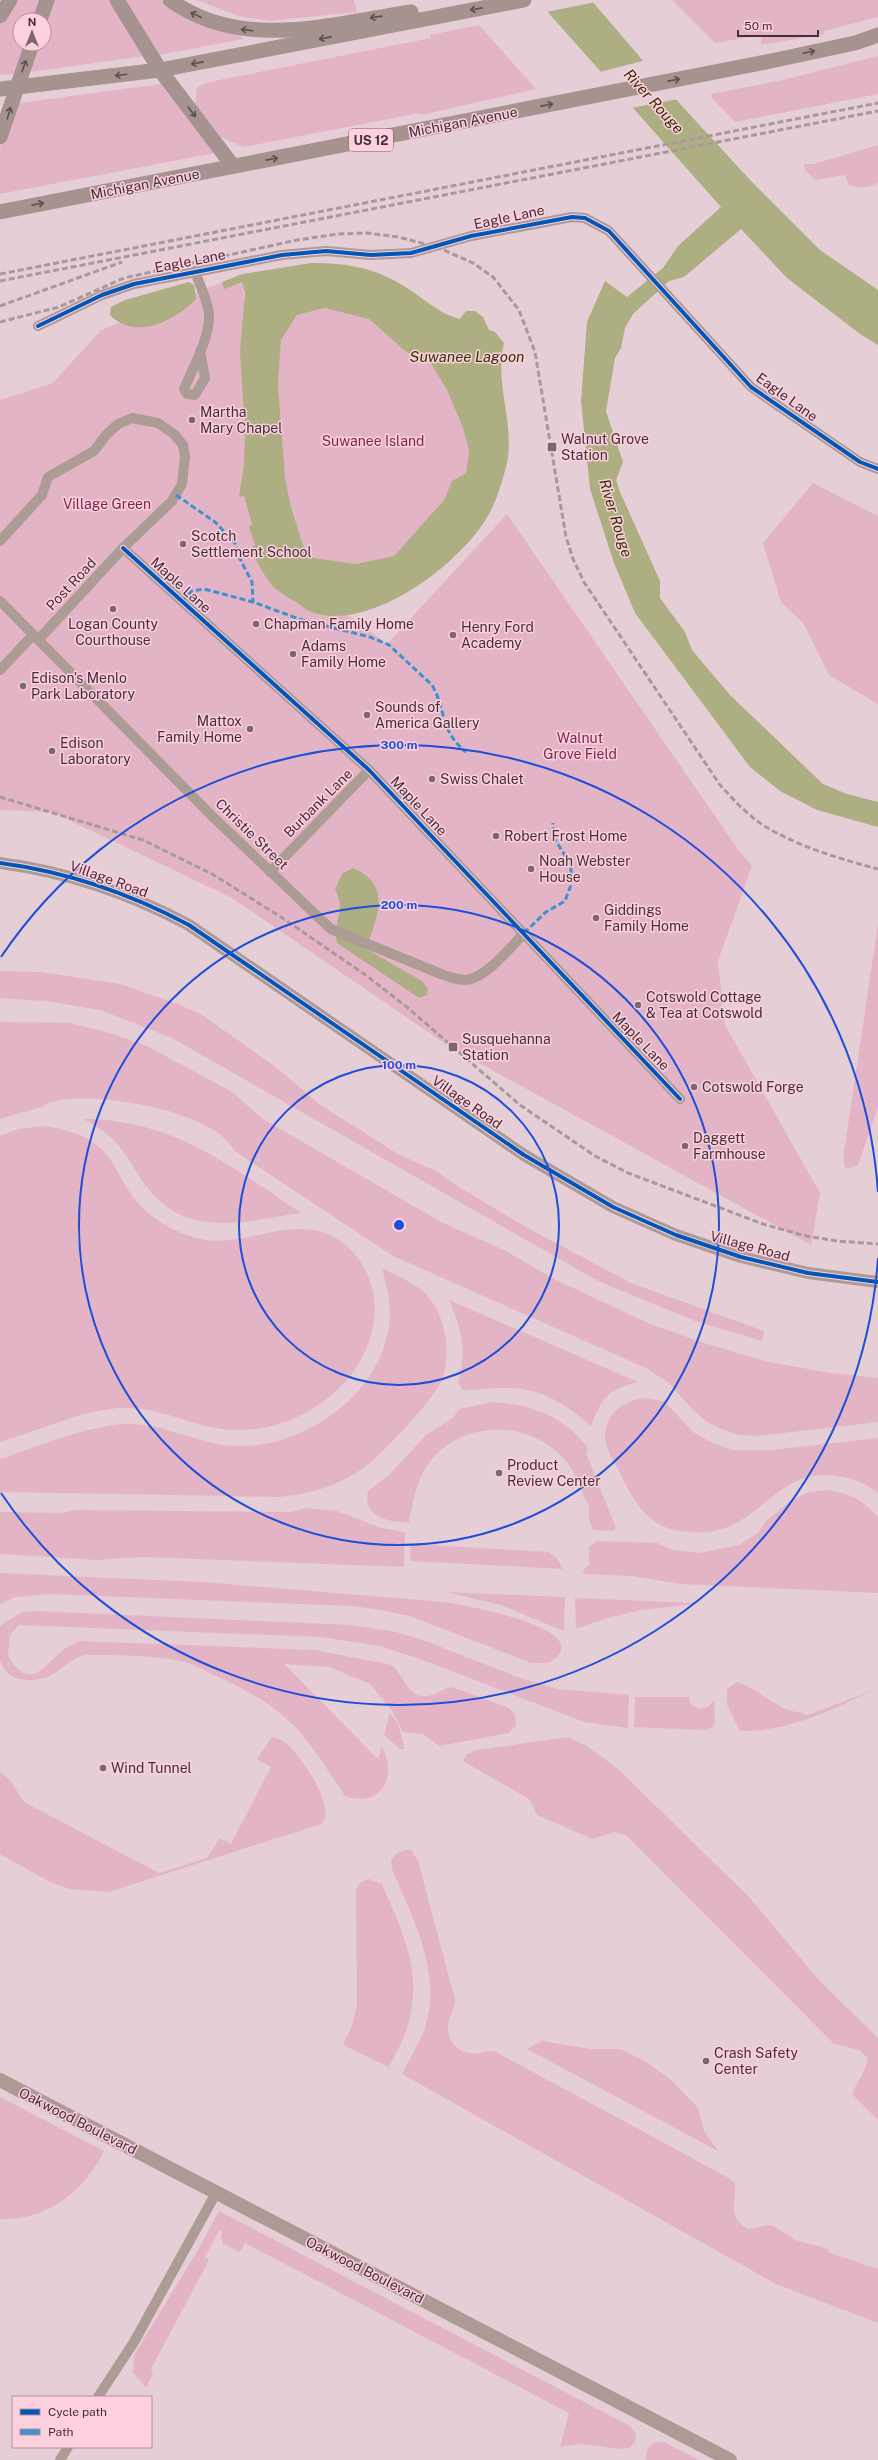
<svg xmlns="http://www.w3.org/2000/svg" width="878" height="2460" font-family="'Public Sans',sans-serif">
	<style>
		.green { fill: #e3b4c5 }
		.water { fill: #aeae83; fill-rule: evenodd }
		.pier { fill: #e6ced6 }
		.lines { fill: none; stroke-linecap: round; stroke-linejoin: round }
		.minor { stroke: #ad9b95; stroke-width: 10 }
		.tertiary { stroke: #ad9b95; stroke-width: 12 }
		.secondary { stroke: #ae9995; stroke-width: 14 }
		.primary { stroke: #a6928f; stroke-width: 15 }
		.rail { stroke: #a99; stroke-width: 3; stroke-dasharray: 6 3; stroke-linecap: butt }
		.quiet { stroke: #4091cf; stroke-width: 3; stroke-dasharray: 6 3; stroke-linecap: butt }
		.cycleway-casing { stroke: #fed0df; stroke-width: 6 }
		.cycleway { stroke: #0057b8; stroke-width: 4 }
		.oneway { stroke: #604d51 }
		.ring { fill: none; stroke: #1d4ed8; stroke-width: 2 }
		.poi-dot { fill: #7b676e; stroke: #fed0df; stroke-width: 1.5 }
		.labels { text-anchor: middle; dominant-baseline: central; stroke-width: 3; stroke-linejoin: round; paint-order: stroke }
		.shield { fill: #fed0df; stroke: #7a6069; stroke-width: 1 }
		.shield-label { font-size: 13px; font-weight: bold; fill: #423036 }
		.street-label { font-size: 14px; fill: #423036; stroke: #fed0df }
		.poi-label { font-size: 14px; fill: #423036; stroke: #fed0df; text-anchor: start }
		.park-label { font-size: 14px; fill: #78274b; stroke: #fed0df }
		.water-label { font-size: 15px; font-style: italic; fill: #2f3501; stroke: #fed0df }
		.centre { fill: #1d4ed8; stroke: #fed0df; stroke-width: 2 }
		.ring-label { font-size: 12px; text-anchor: middle; font-weight: bold; fill: #1d4ed8; stroke: #fed0df; stroke-width: 3; stroke-linejoin: round; paint-order: stroke }
	</style>
	<rect width="100%" height="100%" fill="#e6ced6"/>
	<g class="green">
		<polygon points="17,0 39,0 33,20 20,20 20,44 24,44 14,74 0,75 0,25"/>
		<polygon points="53,0 111,0 144,56 30,72 38,44 44,44 44,27"/>
		<polygon points="126,0 160,0 218,30 241,36 244,39 159,55"/>
		<polygon points="197,0 354,0 357,12 270,21 239,16"/>
		<polygon points="672,0 878,0 878,17 824,31 825,34 761,45 761,35 715,43"/>
		<polygon points="479,25 536,89 421,115 420,113 243,147 221,137 195,104 197,87 209,82 431,38 430,35"/>
		<polygon points="878,56 878,94 735,122 712,98 711,94 783,80"/>
		<polygon points="161,84 215,153 0,194 0,149 19,103"/>
		<path d="M 878,145 L 878,182 C 870,189 859,188 849,185 L 845,175 L 815,180 L 805,170 L 804,164 L 814,164 Z"/>
		<polygon points="243,274 255,546 387,644 507,514 737,848 752,866 718,961 725,1025 820,1193 811,1245 450,1047 232,898 52,812 0,810 0,400 53,383 101,330"/>
		<polygon points="325,308 369,319 406,352 430,362 447,390 463,428 469,451 466,473 452,481 444,500 394,556 356,564 314,558 303,545 291,507 285,477 278,385 281,340 297,315"/>
		<polygon points="813,483 878,516 878,704 829,675 804,624 781,602 763,543"/>
		<polygon points="878,924 878,1107 858,1165 846,1169 843,1159"/>
		<polygon points="0,971 41,972 120,984 175,1003 201,1014 277,1068 319,1104 398,1154 438,1172 456,1185 526,1227 631,1283 764,1331 762,1341 695,1321 598,1281 172,1038 100,1010 46,1001 0,998"/>
		<path d="M 0,1022 L 70,1023 L 110,1033 L 147,1046 L 232,1092 L 263,1119 L 441,1222 L 506,1251 L 552,1278 L 650,1324 L 704,1343 L 769,1362 L 831,1373 L 878,1378 L 878,1422 L 757,1436 L 739,1435 L 724,1430 L 707,1422 L 692,1409 L 669,1383 L 646,1368 L 393,1256 L 236,1152 C 232,1147 227,1141 222,1136 C 188,1108 98,1092 55,1101 C 51,1102 47,1104 44,1106 C 30,1111 14,1114 0,1119 Z"/>
		<path d="M 83,1119 C 173,1119 230,1166 301,1213 C 239,1222 182,1241 141,1179 C 122,1149 117,1137 83,1119 Z"/>
		<path d="M 44,1126 C 63,1129 81,1133 97,1145 C 113,1158 118,1175 129,1191 C 146,1217 171,1231 200,1239 C 240,1248 282,1220 322,1232 C 348,1240 365,1262 372,1288 C 380,1316 370,1347 354,1371 C 323,1413 268,1438 216,1428 C 183,1422 152,1405 118,1408 C 77,1412 38,1431 0,1442 L 0,1136 L 18,1129 Z"/>
		<path d="M 382,1268 C 395,1275 415,1283 426,1294 C 446,1316 451,1350 443,1377 C 436,1398 388,1447 370,1463 C 362,1470 349,1477 339,1482 C 321,1490 301,1495 280,1497 L 0,1492 L 0,1459 C 40,1446 82,1427 125,1424 C 164,1422 198,1445 237,1446 C 308,1448 387,1390 390,1315 C 390,1299 386,1283 382,1268 Z"/>
		<path d="M 449,1300 L 638,1382 C 607,1390 602,1397 591,1426 C 545,1387 523,1384 464,1391 L 458,1383 C 467,1349 462,1330 449,1300 Z"/>
		<path d="M 644,1398 L 664,1401 L 693,1432 L 713,1443 L 733,1450 L 772,1450 L 878,1438 L 878,1493 C 866,1483 852,1478 837,1476 C 784,1468 767,1513 725,1528 C 708,1534 691,1533 674,1530 C 643,1523 629,1492 617,1467 C 614,1460 608,1453 606,1445 C 600,1418 621,1401 644,1398 Z"/>
		<path d="M 492,1402 C 531,1404 564,1416 588,1448 L 586,1453 L 616,1528 L 613,1531 L 593,1530 L 589,1520 L 589,1504 L 586,1502 C 581,1489 575,1472 566,1461 C 533,1422 469,1418 434,1457 C 417,1475 414,1499 409,1522 C 389,1522 362,1518 368,1491 L 389,1475 L 426,1435 L 453,1418 L 459,1409 Z"/>
		<path d="M 828,1490 C 852,1494 861,1499 878,1517 L 878,1593 L 682,1584 L 631,1576 L 585,1574 L 582,1571 L 589,1565 L 589,1547 L 597,1541 L 657,1543 L 673,1550 L 699,1553 L 739,1545 L 758,1533 L 765,1522 L 791,1501 L 809,1492 Z"/>
		<polygon points="305,1508 337,1511 381,1528 405,1532 404,1567 142,1557 97,1560 0,1554 0,1512 61,1513 75,1510 291,1512"/>
		<polygon points="411,1544 548,1552 557,1558 563,1569 410,1561"/>
		<path d="M 0,1573 L 202,1582 L 444,1602 C 460,1604 606,1630 548,1663 L 531,1663 L 410,1616 L 375,1609 L 351,1606 L 48,1594 L 15,1597 L 0,1604 Z"/>
		<polygon points="446,1592 565,1597 564,1631 501,1605"/>
		<polygon points="575,1598 694,1603 695,1604 641,1610 607,1618 576,1629"/>
		<path d="M 34,1611 L 351,1625 L 396,1632 L 423,1640 L 520,1678 L 557,1689 L 629,1695 L 628,1728 L 584,1722 L 420,1659 L 379,1646 L 321,1637 L 19,1625 L 10,1635 L 8,1656 C 31,1695 46,1662 66,1648 C 70,1645 75,1643 79,1641 L 315,1650 L 392,1665 C 404,1676 409,1700 428,1696 C 436,1695 443,1688 452,1687 L 509,1708 L 515,1714 L 516,1725 L 509,1733 L 439,1746 L 423,1734 L 403,1732 L 393,1712 L 370,1684 L 329,1667 L 284,1664 L 378,1759 L 382,1747 C 398,1777 381,1809 345,1796 C 330,1774 316,1751 299,1731 C 273,1703 248,1691 214,1675 C 203,1670 192,1663 180,1661 C 150,1655 117,1655 86,1655 C 72,1658 66,1666 55,1673 C 37,1684 6,1684 0,1660 C 0,1650 0,1637 0,1626 L 22,1612 Z"/>
		<path d="M 737,1682 C 762,1690 776,1711 804,1713 L 805,1716 L 874,1690 C 831,1710 788,1732 740,1731 L 727,1705 L 727,1689 Z"/>
		<polygon points="635,1697 689,1697 691,1705 700,1709 708,1707 714,1700 715,1722 712,1728 705,1730 634,1727"/>
		<polygon points="390,1713 398,1724 405,1749 400,1749 384,1735"/>
		<path d="M 272,1737 C 279,1739 285,1741 290,1747 C 303,1760 338,1810 321,1824 L 109,1892 L 70,1889 L 50,1882 L 0,1854 L 0,1772 L 10,1780 L 24,1802 L 159,1873 L 207,1858 L 220,1838 L 231,1844 L 271,1767 L 257,1759 Z"/>
		<path d="M 567,1737 L 585,1745 L 617,1768 L 749,1897 L 819,1980 L 878,2038 L 878,2120 L 852,2094 C 857,2081 866,2072 868,2058 L 859,2050 L 834,2044 L 627,1836 L 615,1832 L 592,1839 L 537,1815 L 529,1799 L 463,1761 L 467,1754 L 476,1750 Z"/>
		<path d="M 405,1850 L 411,1850 L 418,1861 L 455,2000 C 455,2010 450,2014 448,2024 C 446,2037 455,2051 469,2053 C 477,2055 485,2051 494,2051 L 727,2177 L 735,2183 C 737,2204 725,2216 748,2229 L 771,2225 L 798,2241 L 829,2249 L 828,2252 L 878,2269 L 878,2323 L 776,2284 L 402,2074 C 409,2060 417,2047 423,2033 C 445,1977 413,1919 392,1869 L 391,1860 L 397,1853 Z"/>
		<path d="M 369,1879 L 382,1884 C 403,1933 423,1971 408,2025 C 404,2040 395,2054 389,2067 L 343,2045 L 352,2026 L 357,2004 L 356,1890 L 360,1883 Z"/>
		<polygon points="542,2041 590,2049 620,2049 643,2060 670,2079 698,2108 704,2131 718,2151 527,2049"/>
		<path d="M 0,2097 L 104,2151 C 84,2192 46,2221 0,2219 Z"/>
		<polygon points="219,2211 630,2426 636,2434 635,2443 629,2448 621,2449 581,2444 560,2447 569,2413 245,2243 240,2252 223,2244 221,2236 222,2231 219,2230 205,2257 209,2260 151,2369 153,2374 146,2388 133,2372 134,2355 198,2250"/>
		<path d="M 656,2442 L 664,2442 L 699,2460 L 646,2460 C 646,2450 648,2446 656,2442 Z"/>
	</g>
	<g class="water">
		<polygon points="537,0 591,0 681,105 752,182 820,250 878,290 878,345 860,334 787,278 741,229 684,277 669,281 633,314 625,328 621,348 615,358 606,411 623,462 616,480 620,492 660,581 660,598 685,632 692,650 730,695 823,784 847,794 878,802 878,827 817,810 780,791 750,767 635,613 614,563 590,489 581,401 587,322 605,281 627,297 663,268 678,246 721,207"/>
		<path d="M 311,263 C 350,263 377,268 410,290 C 427,301 440,314 460,319 L 466,311 L 475,311 L 483,317 L 489,330 L 495,332 L 504,343 C 494,383 515,423 507,463 C 503,479 498,497 490,512 C 465,561 370,634 311,612 C 306,610 301,605 296,602 C 289,598 282,594 276,589 C 265,580 257,560 249,549 L 255,545 L 249,527 L 252,524 L 244,496 L 239,497 L 244,465 L 245,430 L 240,352 L 245,293 L 242,282 L 224,289 L 222,282 L 243,274 ZM 325,308 L 369,319 L 406,352 L 430,362 L 447,390 L 463,428 L 469,451 L 466,473 L 452,481 L 444,500 L 394,556 L 356,564 L 314,558 L 303,545 L 291,507 L 285,477 L 278,385 L 281,340 L 297,315 Z"/>
		<path d="M 189,282 L 194,285 L 196,299 C 175,321 135,341 110,315 L 111,307 L 125,300 Z"/>
		<path d="M 353,868 C 393,885 377,918 366,949 L 422,981 L 428,989 L 427,995 L 419,998 L 337,943 C 332,922 347,910 335,890 L 342,874 Z"/>
	</g>
	<g class="pier">
		<polygon points="535,0 594,0 596,2 546,12"/>
		<polygon points="646,60 678,99 631,108 600,72"/>
	</g>
	<g class="lines">
		<g class="minor">
			<path d="M 195,271 C 199,284 209,303 209,315 C 210,337 193,368 184,389 L 187,394 L 195,395 L 205,378 L 200,351"/>
			<polyline points="38,326 102,295 134,284 282,255 326,251 371,255 411,253 471,236 572,217 585,218 609,231 751,387 860,462 878,469"/>
			<polyline points="0,541 42,495 48,477 94,451 106,435 118,424 132,418 158,423 174,434 183,445 185,456 182,484 172,501 123,548 39,639"/>
			<polyline points="123,548 369,770 680,1099"/>
			<path d="M 0,601 L 211,815 L 331,929 L 441,974 C 449,977 457,980 466,980 C 486,978 510,948 524,933"/>
			<polyline points="0,670 33,635"/>
			<polyline points="270,872 369,770"/>
			<polyline points="98,2397 134,2342 216,2193"/>
			<polyline points="60,2460 68,2447"/>
		</g>
		<path class="tertiary" d="M 0,863 C 68,872 129,893 189,925 L 524,1155 L 613,1207 L 676,1235 L 741,1257 L 808,1273 L 878,1282"/>
		<polyline class="secondary" points="0,2080 730,2460"/>
		<g class="primary">
			<polyline points="117,0 160,70 233,166"/>
			<path d="M 170,0 C 242,52 331,24 411,12"/>
			<polyline points="0,16 10,0"/>
			<polyline points="40,20 47,0"/>
			<polyline points="0,89 160,70 524,0"/>
			<polyline points="0,137 32,44"/>
			<polyline points="0,212 771,61 855,43 878,35"/>
		</g>
		<g class="rail">
			<polyline points="0,274 878,103"/>
			<polyline points="0,281 878,111"/>
			<polyline points="0,306 122,262"/>
			<path d="M 0,322 L 59,307 L 124,278 L 297,240 L 338,234 L 367,233 L 398,237 L 437,247 L 473,263 L 493,277 L 519,310 L 535,352 L 566,537 L 573,559 L 584,582 L 720,785 C 734,800 748,816 766,827 C 800,847 840,859 878,869"/>
			<polyline points="0,797 143,840 212,874 281,917 367,976 408,1008 520,1105 595,1156 628,1173 763,1224 806,1236 837,1241 878,1244"/>
		</g>
		<g class="quiet">
			<polyline points="176,495 215,522 235,543 237,553 252,582 253,602"/>
			<path d="M 182,601 L 192,591 L 204,589 L 253,602 L 302,620 L 370,637 L 389,645 L 432,685 C 447,711 439,730 466,752"/>
			<polyline points="524,933 546,912 565,901 571,885 571,865 554,838 553,823"/>
		</g>
		<defs>
			<g id="cycleway">
				<polyline points="38,326 102,295 134,284 282,255 326,251 371,255 411,253 471,236 572,217 585,218 609,231 751,387 860,462 878,469"/>
				<polyline points="123,548 369,770 680,1099"/>
				<path d="M 0,863 C 68,872 129,893 189,925 L 524,1155 L 613,1207 L 676,1235 L 741,1257 L 808,1273 L 878,1282"/>
			</g>
		</defs>
		<use href="#cycleway" class="cycleway-casing"/>
		<use href="#cycleway" class="cycleway"/>
	</g>
	<defs><path id="oneway-shaft" d="M-6 0H5M1.5-3L5.5 0L1.5 3" fill="none" stroke-width="1.6" stroke-linecap="round" stroke-linejoin="round"/></defs>
	<g class="oneway">
		<use href="#oneway-shaft" transform="translate(476 9) rotate(169)"/>
		<use href="#oneway-shaft" transform="translate(196 15) rotate(-155)"/>
		<use href="#oneway-shaft" transform="translate(376 17) rotate(172)"/>
		<use href="#oneway-shaft" transform="translate(247 30) rotate(-173)"/>
		<use href="#oneway-shaft" transform="translate(325 38) rotate(169)"/>
		<use href="#oneway-shaft" transform="translate(809 52) rotate(-12)"/>
		<use href="#oneway-shaft" transform="translate(197 63) rotate(169)"/>
		<use href="#oneway-shaft" transform="translate(24 66) rotate(-71)"/>
		<use href="#oneway-shaft" transform="translate(121 75) rotate(173)"/>
		<use href="#oneway-shaft" transform="translate(674 80) rotate(-11)"/>
		<use href="#oneway-shaft" transform="translate(547 105) rotate(-11)"/>
		<use href="#oneway-shaft" transform="translate(192 112) rotate(53)"/>
		<use href="#oneway-shaft" transform="translate(9 113) rotate(-73)"/>
		<use href="#oneway-shaft" transform="translate(272 159) rotate(-11)"/>
		<use href="#oneway-shaft" transform="translate(38 204) rotate(-11)"/>
	</g>
	<g class="ring">
		<circle cx="399" cy="1225" r="160"/>
		<circle cx="399" cy="1225" r="320"/>
		<path d="M878 1258A480 480 0 0 1 1 1493M1 957A480 480 0 0 1 878 1192"/>
	</g>
	<g class="poi-dot">
		<circle cx="192" cy="420" r="4"/>
		<rect x="547" y="442" width="10" height="10" rx="2"/>
		<circle cx="183" cy="544" r="4"/>
		<circle cx="113" cy="609" r="4"/>
		<circle cx="256" cy="624" r="4"/>
		<circle cx="453" cy="635" r="4"/>
		<circle cx="293" cy="654" r="4"/>
		<circle cx="23" cy="686" r="4"/>
		<circle cx="367" cy="715" r="4"/>
		<circle cx="250" cy="729" r="4"/>
		<circle cx="52" cy="751" r="4"/>
		<circle cx="432" cy="779" r="4"/>
		<circle cx="496" cy="836" r="4"/>
		<circle cx="531" cy="869" r="4"/>
		<circle cx="596" cy="918" r="4"/>
		<circle cx="638" cy="1005" r="4"/>
		<rect x="448" y="1042" width="10" height="10" rx="2"/>
		<circle cx="694" cy="1087" r="4"/>
		<circle cx="685" cy="1146" r="4"/>
		<circle cx="499" cy="1473" r="4"/>
		<circle cx="103" cy="1768" r="4"/>
		<circle cx="706" cy="2061" r="4"/>
	</g>
	<g class="labels">
		<rect class="shield" x="349" y="129" width="44" height="22" rx="3"/>
		<g class="shield-label">
			<text x="371" y="140">US 12</text>
		</g>
		<g class="street-label">
			<text transform="translate(463 122) rotate(-11)">Michigan Avenue</text>
			<text transform="translate(145 184) rotate(-11)">Michigan Avenue</text>
			<text transform="translate(509 217) rotate(-12)">Eagle Lane</text>
			<text transform="translate(190 261) rotate(-11)">Eagle Lane</text>
			<text transform="translate(787 397) rotate(36)">Eagle Lane</text>
			<text transform="translate(71 584) rotate(-47)">Post Road</text>
			<text transform="translate(181 585) rotate(42)">Maple Lane</text>
			<text transform="translate(318 803) rotate(-45)">Burbank Lane</text>
			<text transform="translate(419 806) rotate(47)">Maple Lane</text>
			<text transform="translate(252 834) rotate(44)">Christie Street</text>
			<text transform="translate(109 879) rotate(20)">Village Road</text>
			<text transform="translate(641 1041) rotate(46)">Maple Lane</text>
			<text transform="translate(467 1102) rotate(35)">Village Road</text>
			<text transform="translate(750 1246) rotate(15)">Village Road</text>
			<text transform="translate(78 2121) rotate(27)">Oakwood Boulevard</text>
			<text transform="translate(365 2270) rotate(27)">Oakwood Boulevard</text>
		</g>
		<g class="poi-label">
			<text x="200" y="412">Martha<tspan x="200" dy="16">Mary Chapel</tspan></text>
			<text x="561" y="439">Walnut Grove<tspan x="561" dy="16">Station</tspan></text>
			<text x="191" y="536">Scotch<tspan x="191" dy="16">Settlement School</tspan></text>
			<text x="113" y="624" text-anchor="middle">Logan County<tspan x="113" dy="16">Courthouse</tspan></text>
			<text x="264" y="624">Chapman Family Home</text>
			<text x="461" y="627">Henry Ford<tspan x="461" dy="16">Academy</tspan></text>
			<text x="301" y="646">Adams<tspan x="301" dy="16">Family Home</tspan></text>
			<text x="31" y="678">Edison's Menlo<tspan x="31" dy="16">Park Laboratory</tspan></text>
			<text x="375" y="707">Sounds of<tspan x="375" dy="16">America Gallery</tspan></text>
			<text x="242" y="721" text-anchor="end">Mattox<tspan x="242" dy="16">Family Home</tspan></text>
			<text x="60" y="743">Edison<tspan x="60" dy="16">Laboratory</tspan></text>
			<text x="440" y="779">Swiss Chalet</text>
			<text x="504" y="836">Robert Frost Home</text>
			<text x="539" y="861">Noah Webster<tspan x="539" dy="16">House</tspan></text>
			<text x="604" y="910">Giddings<tspan x="604" dy="16">Family Home</tspan></text>
			<text x="646" y="997">Cotswold Cottage<tspan x="646" dy="16">&amp; Tea at Cotswold</tspan></text>
			<text x="462" y="1039">Susquehanna<tspan x="462" dy="16">Station</tspan></text>
			<text x="702" y="1087">Cotswold Forge</text>
			<text x="693" y="1138">Daggett<tspan x="693" dy="16">Farmhouse</tspan></text>
			<text x="507" y="1465">Product<tspan x="507" dy="16">Review Center</tspan></text>
			<text x="111" y="1768">Wind Tunnel</text>
			<text x="714" y="2053">Crash Safety<tspan x="714" dy="16">Center</tspan></text>
		</g>
		<g class="park-label">
			<text x="373" y="441">Suwanee Island</text>
			<text x="107" y="504">Village Green</text>
			<text x="580" y="738">Walnut<tspan x="580" dy="16">Grove Field</tspan></text>
		</g>
		<g class="water-label">
			<text transform="translate(654 101) rotate(48)">River Rouge</text>
			<text x="467" y="356">Suwanee Lagoon</text>
			<text transform="translate(616 518) rotate(73)">River Rouge</text>
		</g>
	</g>
	<circle cx="399" cy="1225" r="6" class="centre"/>
	<g class="ring-label">
		<text x="399" y="749">300 m</text>
		<text x="399" y="909">200 m</text>
		<text x="399" y="1069">100 m</text>
	</g>
	<rect x="12" y="2396" width="140" height="52" fill="#fed0df" stroke="#b3909b"/>
	<rect x="20" y="2409" width="20" height="6" fill="#0057b8" stroke="#b3909b"/>
	<text x="48" y="2416" font-size="12" fill="#423036">Cycle path</text>
	<rect x="20" y="2429" width="20" height="6" fill="#4091cf" stroke="#b3909b"/>
	<text x="48" y="2436" font-size="12" fill="#423036">Path</text>
	<g transform="translate(32 32)"><circle r="19" fill="#fed0df" stroke="#b3909b"/>
	<path d="M0-3L7 15L0 10L-7 15Z" fill="#7b676e"/>
	<text y="-6" font-size="11" font-weight="bold" text-anchor="middle" fill="#423036">N</text>
	</g>
	<path d="M738 30v6h80v-6" fill="none" stroke="#423036" stroke-width="2"/>
	<text x="744" y="30" font-size="12" fill="#423036" stroke="#fed0df" stroke-width="3" paint-order="stroke">50 m</text>
</svg>
